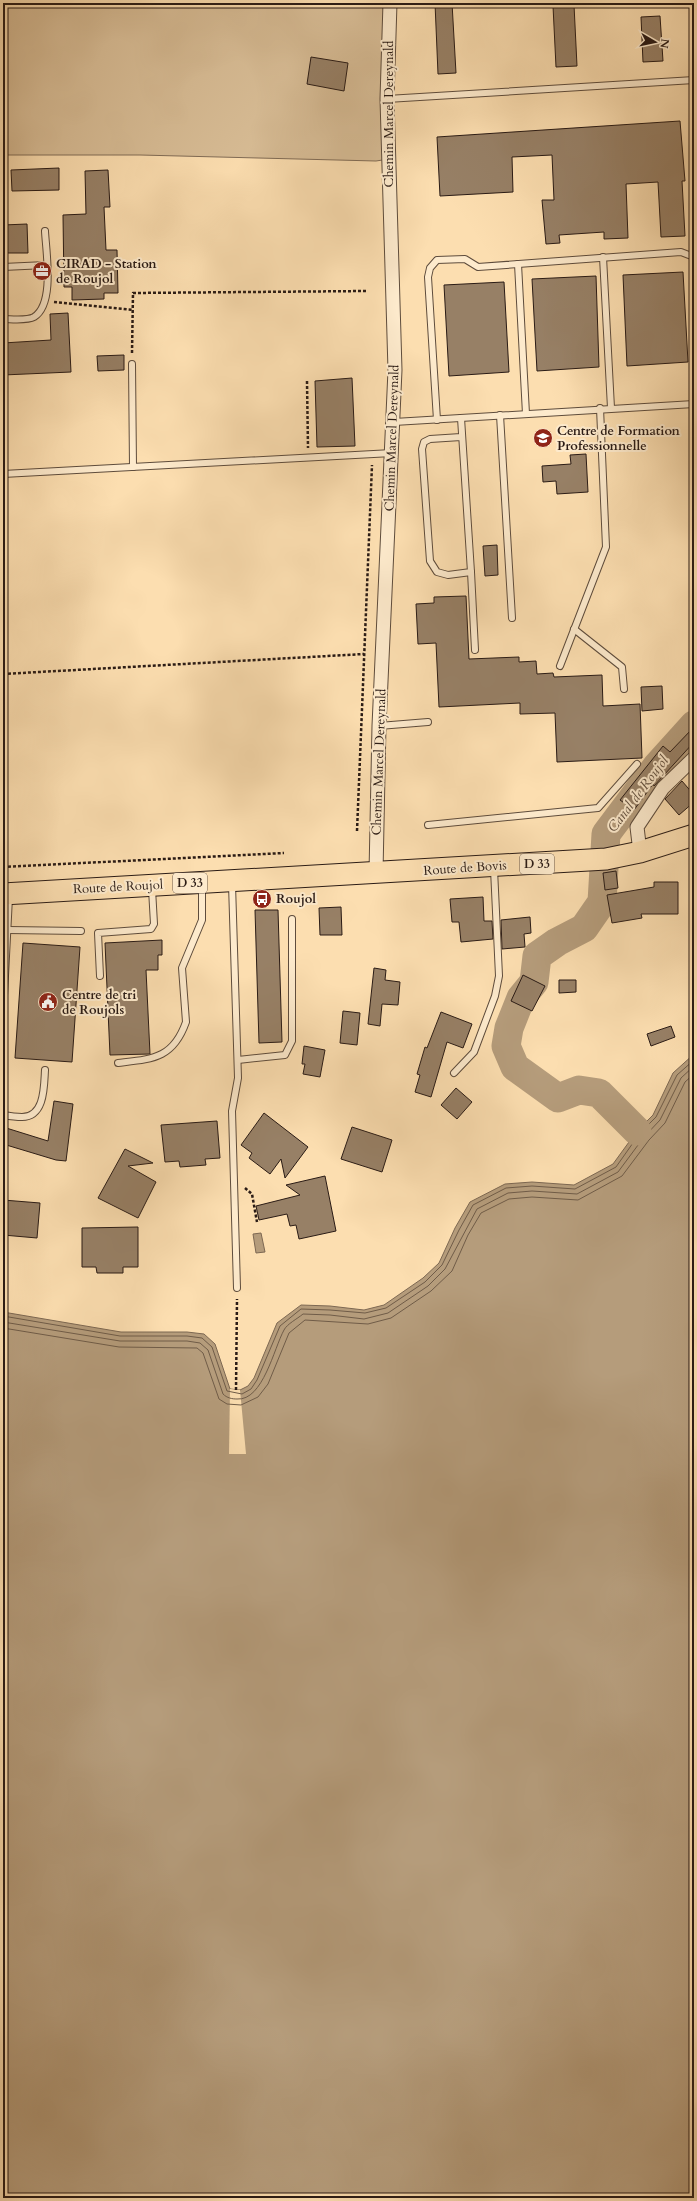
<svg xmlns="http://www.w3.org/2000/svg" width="697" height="2201" font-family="Cardo,serif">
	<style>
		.green { fill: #d8bd96; stroke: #816c56 }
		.water { fill: #b59c7b; stroke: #7d6852 }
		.pier { fill: #fcdeb0 }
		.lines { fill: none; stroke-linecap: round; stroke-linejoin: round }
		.shore { stroke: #705c48; stroke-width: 1 }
		.river { stroke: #b59c7b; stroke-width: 29 }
		.building { fill: #978066; stroke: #2a1b15 }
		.lane-casing { stroke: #5e4c3c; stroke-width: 8 }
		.street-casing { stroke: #5e4c3c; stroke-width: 15 }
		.primary-casing { stroke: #2a1b15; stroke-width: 23 }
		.path { stroke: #2a1b15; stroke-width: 2.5; stroke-dasharray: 3 2; stroke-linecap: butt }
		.lane { stroke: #fdeacc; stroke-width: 6 }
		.street { stroke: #fdeacc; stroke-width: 13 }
		.primary { stroke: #fcdeb0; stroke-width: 21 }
		.labels { text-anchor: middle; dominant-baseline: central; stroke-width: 4; stroke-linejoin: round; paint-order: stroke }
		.shield { fill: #fdeacc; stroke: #69594c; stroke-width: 1 }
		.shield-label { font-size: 12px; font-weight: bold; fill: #2a1b15 }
		.street-label { font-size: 13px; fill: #2a1b15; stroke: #fdeacc }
		.poi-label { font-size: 13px; font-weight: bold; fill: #2a1b15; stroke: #fdeacc; text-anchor: start }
		.water-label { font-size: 14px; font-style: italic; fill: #624f3e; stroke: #fdeacc }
	</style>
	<rect width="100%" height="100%" fill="#fcdeb0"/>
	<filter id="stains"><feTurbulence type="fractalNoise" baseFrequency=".005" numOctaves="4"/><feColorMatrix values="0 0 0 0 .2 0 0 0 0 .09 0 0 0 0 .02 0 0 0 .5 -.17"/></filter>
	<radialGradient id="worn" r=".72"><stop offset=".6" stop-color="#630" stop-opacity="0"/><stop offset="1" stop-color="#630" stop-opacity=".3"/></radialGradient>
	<polygon class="green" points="3,3 390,3 389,159 376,161 140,155 3,155"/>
	<g class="water">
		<polygon points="694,1054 694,2198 3,2198 3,1312 121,1332 187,1332 204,1334 215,1344 230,1389 240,1390 248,1386 254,1378 277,1323 301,1305 330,1306 364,1310 384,1305 423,1278 439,1263 455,1228 470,1202 505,1184 532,1182 574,1185 613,1164 637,1131 653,1115 673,1073"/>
		<polygon points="261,1233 265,1252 256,1253 253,1234"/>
	</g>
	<polygon class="pier" points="230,1389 240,1390 246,1454 229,1454"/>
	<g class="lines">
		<g class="shore">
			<polyline points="3,1316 120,1336 187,1336 202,1338 212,1347 227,1391 242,1394 251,1389 257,1380 280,1326 301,1309 330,1310 365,1313 386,1308 425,1282 442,1265 459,1230 473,1205 506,1188 532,1186 575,1189 616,1167 640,1133 656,1117 677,1075 694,1060"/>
			<path d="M 3,1322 L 120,1341 L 187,1341 L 200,1343 L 208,1350 L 223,1394 C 227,1398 232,1399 237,1399 C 263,1401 274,1348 284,1330 C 287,1324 297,1319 303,1314 L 330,1315 L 364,1319 L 388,1313 L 428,1286 L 445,1269 L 477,1209 L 508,1193 L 532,1191 L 577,1194 L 618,1172 L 644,1137 L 660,1120 L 681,1078 L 694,1066"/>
			<polyline points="3,1328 119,1347 197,1348 203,1353 219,1399 227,1404 241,1405 258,1397 268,1384 289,1333 305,1320 368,1324 391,1318 431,1291 452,1271 468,1235 481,1213 509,1199 532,1197 578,1200 622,1176 649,1140 665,1123 685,1082 694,1074"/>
		</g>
		<polyline class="river" points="637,1131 599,1093 579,1090 558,1098 515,1067 506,1046 509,1028 521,998 534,982 537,956 557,942 584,928 602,902 606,834 657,766 694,725"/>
	</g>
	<g class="building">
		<polygon points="435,3 452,3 456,73 438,74"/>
		<polygon points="574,5 577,66 556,67 553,6"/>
		<polygon points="660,16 663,61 643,62 641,17"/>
		<polygon points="311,57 348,63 344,91 307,84"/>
		<polygon points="680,121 685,181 682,181 685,236 661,237 658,182 626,184 628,238 604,239 604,232 559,235 560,243 546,244 542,200 554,200 552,155 512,157 513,192 440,196 437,137"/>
		<polygon points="59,168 59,190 12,191 11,170"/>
		<polygon points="108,170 110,207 104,207 106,250 117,250 118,293 104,293 104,299 72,300 72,287 64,287 63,215 86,214 85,171"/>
		<polygon points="27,224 28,253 3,253 3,225"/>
		<polygon points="683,272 688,362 627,366 623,275"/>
		<polygon points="596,276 599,367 537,371 532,279"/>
		<polygon points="504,282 509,372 449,376 444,285"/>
		<polygon points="68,313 71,372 3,375 3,343 51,340 50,314"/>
		<polygon points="124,355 124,370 98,371 97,356"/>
		<polygon points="352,378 355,446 317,447 315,381"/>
		<polygon points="586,454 588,492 557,494 556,481 543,482 542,466 571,464 570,455"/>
		<polygon points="497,545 498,575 485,576 483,546"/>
		<polygon points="466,596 469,659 519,657 519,662 536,661 537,674 553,673 554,677 602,675 603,706 640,704 642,758 557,762 555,713 520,714 520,703 439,707 436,643 418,644 416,604 434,603 434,597"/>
		<polygon points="662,686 663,709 642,711 641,687"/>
		<polygon points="693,728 694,742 654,786 653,784 634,810 620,800 663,746 670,752"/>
		<polygon points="682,781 694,795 694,802 679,815 665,799"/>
		<polygon points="616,871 618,888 605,890 603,873"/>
		<polygon points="654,882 678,882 678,914 641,914 642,918 612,923 607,895 654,887"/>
		<polygon points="483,897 484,921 492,921 493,939 461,942 459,922 452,922 450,899"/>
		<polygon points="341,907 342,935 320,935 319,908"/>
		<polygon points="255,910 278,910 282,1042 259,1043"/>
		<polygon points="530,917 531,933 524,934 525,947 502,949 501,920"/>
		<polygon points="162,940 162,955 158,955 158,970 146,970 150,1054 110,1055 105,943"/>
		<polygon points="23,943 80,947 72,1062 15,1058"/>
		<polygon points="374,968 386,970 385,980 400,982 398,1005 382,1004 380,1026 368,1024"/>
		<polygon points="523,975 545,986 532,1011 511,1001"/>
		<polygon points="559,980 576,980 576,992 559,993"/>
		<polygon points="343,1011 360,1013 357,1045 340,1043"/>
		<polygon points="441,1012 472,1024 463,1048 447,1042 431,1097 415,1092 420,1075 417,1074 425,1047 427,1048"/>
		<polygon points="671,1026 675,1037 651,1046 647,1034"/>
		<polygon points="304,1046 325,1050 320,1077 303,1074 305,1064 302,1064"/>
		<polygon points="456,1088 472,1102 457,1119 441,1105"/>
		<polygon points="54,1101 73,1104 66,1161 56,1160 3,1144 3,1127 48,1141"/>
		<polygon points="264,1113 308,1147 285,1178 281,1159 270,1174 249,1158 252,1153 241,1145"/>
		<polygon points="217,1121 220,1158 205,1159 206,1165 180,1167 179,1161 165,1162 161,1125"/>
		<polygon points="352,1127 392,1140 382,1172 341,1159"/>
		<polygon points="125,1149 153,1163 128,1166 156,1182 138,1218 98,1198"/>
		<polygon points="325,1176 336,1231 299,1239 296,1225 290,1226 287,1214 259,1220 256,1206 300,1195 286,1185"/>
		<polygon points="3,1200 40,1203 37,1238 3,1235"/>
		<polygon points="138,1227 138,1267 123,1267 123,1273 97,1273 96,1267 82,1267 82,1228"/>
	</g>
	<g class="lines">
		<defs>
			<g id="lane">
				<polyline points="387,99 694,80"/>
				<polyline points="603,257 611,408"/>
				<polyline points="518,264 526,414"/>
				<polyline points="3,267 46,265"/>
				<path d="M 3,319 C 11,319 27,321 34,317 C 55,304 46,252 45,231"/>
				<polyline points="132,364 133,467"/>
				<polyline points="500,415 512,618"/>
				<polyline points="461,418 471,572 448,575 437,572 430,561 422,449 424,442 430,439 461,437"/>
				<polyline points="437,420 428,277 430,268 437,260 465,259 478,267 681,252 694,257"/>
				<polyline points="394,422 694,404"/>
				<polyline points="3,474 392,453"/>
				<polyline points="471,572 475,650"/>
				<polyline points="574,629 622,667 624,689"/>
				<polyline points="560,666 606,547 600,408"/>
				<polyline points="379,726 428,722"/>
				<polyline points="428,825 598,808 637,764"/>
				<polyline points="232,884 238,1078 232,1111 237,1288"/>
				<polyline points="8,930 81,931"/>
				<polyline points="100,976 98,933 151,929 154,924 152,889"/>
				<polyline points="3,1015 9,897"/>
				<polyline points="238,1060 285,1055 292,1041 292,919"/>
				<path d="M 118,1063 C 152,1059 173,1059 186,1022 L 182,968 L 202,920 L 202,886"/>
				<polyline points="454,1073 474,1052 495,996 499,976 494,869"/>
				<path d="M 3,1115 C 9,1116 16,1117 22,1117 C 45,1117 44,1086 45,1070"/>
			</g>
			<g id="street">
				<polyline points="640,852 637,827 663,788 694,758"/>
				<polyline points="376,873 379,726 395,370 387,99 390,3"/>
			</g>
			<polyline id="primary" points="3,894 606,859 640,852 694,835"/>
		</defs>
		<use href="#lane" class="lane-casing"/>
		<use href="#street" class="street-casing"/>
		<use href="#primary" class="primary-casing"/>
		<g class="path">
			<polyline points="54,302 133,310"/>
			<polyline points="132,353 133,293 367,291"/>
			<polyline points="307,381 308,448"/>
			<polyline points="3,674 364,654"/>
			<polyline points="357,831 372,465"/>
			<polyline points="3,867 284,853"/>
			<polyline points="245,1188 252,1194 257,1222"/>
			<polyline points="236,1390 237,1299"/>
		</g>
		<use href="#lane" class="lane"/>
		<use href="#street" class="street"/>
		<use href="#primary" class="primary"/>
	</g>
	<defs>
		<symbol id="office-disc" viewBox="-11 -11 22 22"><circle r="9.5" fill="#8f2418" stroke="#fdeacc"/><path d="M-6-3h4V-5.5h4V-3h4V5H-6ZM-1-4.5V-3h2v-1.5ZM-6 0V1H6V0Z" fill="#fff"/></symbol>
		<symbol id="school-disc" viewBox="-11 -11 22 22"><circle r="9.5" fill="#8f2418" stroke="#fdeacc"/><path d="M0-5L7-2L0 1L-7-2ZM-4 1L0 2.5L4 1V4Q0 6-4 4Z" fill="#fff"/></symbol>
		<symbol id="bus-disc" viewBox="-11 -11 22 22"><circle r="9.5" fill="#8f2418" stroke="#fdeacc"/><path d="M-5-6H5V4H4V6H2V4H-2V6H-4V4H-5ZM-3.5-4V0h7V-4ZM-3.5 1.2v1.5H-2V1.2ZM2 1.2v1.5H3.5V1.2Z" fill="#fff"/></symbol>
		<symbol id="civic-disc" viewBox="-11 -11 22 22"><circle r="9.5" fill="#8f2418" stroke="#fdeacc"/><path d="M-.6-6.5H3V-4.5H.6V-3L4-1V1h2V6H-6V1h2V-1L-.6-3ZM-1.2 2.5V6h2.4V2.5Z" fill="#fff"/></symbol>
	</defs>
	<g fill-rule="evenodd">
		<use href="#office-disc" x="31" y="260" width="22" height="22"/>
		<use href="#school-disc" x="532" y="427" width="22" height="22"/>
		<use href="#bus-disc" x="251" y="888" width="22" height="22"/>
		<use href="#civic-disc" x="37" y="991" width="22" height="22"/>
	</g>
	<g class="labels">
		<g class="shield">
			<rect x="520" y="854" width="34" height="20" rx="3"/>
			<rect x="173" y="873" width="34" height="20" rx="3"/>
		</g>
		<g class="shield-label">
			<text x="537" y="864">D 33</text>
			<text x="190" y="883">D 33</text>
		</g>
		<g class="street-label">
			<text transform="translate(389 114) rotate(-90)">Chemin Marcel Dereynald</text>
			<text transform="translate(392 438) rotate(-88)">Chemin Marcel Dereynald</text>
			<text transform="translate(379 762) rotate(-88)">Chemin Marcel Dereynald</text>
			<text transform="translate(465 868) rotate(-4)">Route de Bovis</text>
			<text transform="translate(118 887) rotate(-3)">Route de Roujol</text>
		</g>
		<g class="poi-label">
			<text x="56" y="264">CIRAD - Station<tspan x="56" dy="15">de Roujol</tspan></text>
			<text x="557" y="431">Centre de Formation<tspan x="557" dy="15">Professionnelle</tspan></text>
			<text x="276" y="899">Roujol</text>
			<text x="62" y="995">Centre de tri<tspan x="62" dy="15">de Roujols</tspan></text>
		</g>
		<g class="water-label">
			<text transform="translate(638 794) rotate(-53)">Canal de Roujol</text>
		</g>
	</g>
	<rect width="697" height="2201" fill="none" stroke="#fcdeb0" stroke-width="16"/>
	<rect x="4" y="4" width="689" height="2193" fill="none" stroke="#2a1b15" stroke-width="2"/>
	<rect x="8" y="8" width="681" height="2185" fill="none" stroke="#2a1b15"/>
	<g transform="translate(655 42) rotate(99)" stroke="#fdeacc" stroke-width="3" paint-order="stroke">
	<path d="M0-3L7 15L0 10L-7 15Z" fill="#2a1b15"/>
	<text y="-6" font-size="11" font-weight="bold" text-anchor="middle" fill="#2a1b15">N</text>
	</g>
	<rect width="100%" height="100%" filter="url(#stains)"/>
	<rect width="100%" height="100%" fill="url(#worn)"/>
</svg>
